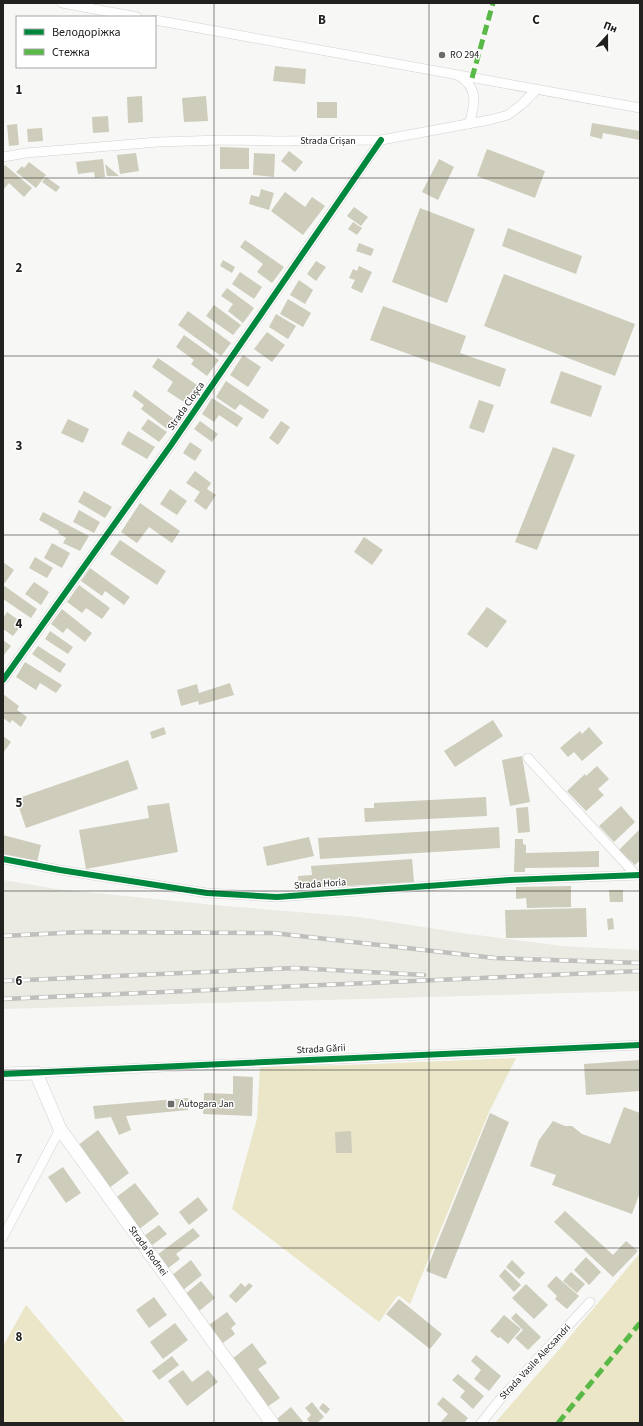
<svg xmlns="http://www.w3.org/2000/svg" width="643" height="1426" font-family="'Source Sans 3',sans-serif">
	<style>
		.built { fill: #ebeae3 }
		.green { fill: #eae6c7 }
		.building { fill: #ceccbb }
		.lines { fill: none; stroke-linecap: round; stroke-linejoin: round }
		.street-casing { stroke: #d2d1d0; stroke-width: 10 }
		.secondary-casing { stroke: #d2d1d0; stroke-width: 14 }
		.street { stroke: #fefefe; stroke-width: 9 }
		.secondary { stroke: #fefefe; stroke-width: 13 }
		.rail-casing { stroke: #bfbfbe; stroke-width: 4.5 }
		.rail { stroke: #fff; stroke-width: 3; stroke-dasharray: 9; stroke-linecap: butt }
		.quiet { stroke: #58b947; stroke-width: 5; stroke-dasharray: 10 5; stroke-linecap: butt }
		.cycleway-casing { stroke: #fff; stroke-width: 8 }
		.cycleway { stroke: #00873e; stroke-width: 6 }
		.grid { fill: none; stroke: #212120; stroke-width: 1; stroke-opacity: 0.55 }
		.poi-dot { fill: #6c6c6b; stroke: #fff; stroke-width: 1.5 }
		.labels { text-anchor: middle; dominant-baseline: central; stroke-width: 3; stroke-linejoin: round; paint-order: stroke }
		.poi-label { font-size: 10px; fill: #212120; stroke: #fff; text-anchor: start }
		.street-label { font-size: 10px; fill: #212120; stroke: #fff }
		.grid-label { font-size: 13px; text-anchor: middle; font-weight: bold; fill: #212120; stroke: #fff; stroke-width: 3; stroke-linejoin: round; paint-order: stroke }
	</style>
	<rect width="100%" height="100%" fill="#f7f7f5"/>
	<polygon class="built" points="3,880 56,889 224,906 359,917 462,933 562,946 640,950 640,991 3,1009"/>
	<g class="green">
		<polygon points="516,1058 489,1112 410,1304 398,1295 379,1322 232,1209 257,1119 260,1067 347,1065"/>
		<polygon points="640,1253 640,1423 495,1423 557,1352"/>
		<polygon points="26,1305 126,1423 3,1423 3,1346"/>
	</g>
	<g class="building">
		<polygon points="275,66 306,69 305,84 273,81"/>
		<polygon points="142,96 143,122 128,123 127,97"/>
		<polygon points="206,96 208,121 184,122 182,98"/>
		<rect x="317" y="102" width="20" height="16"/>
		<polygon points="108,116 109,132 93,133 92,117"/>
		<polygon points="592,123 640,131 640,140 603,133 602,139 590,136"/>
		<polygon points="17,124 19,145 9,146 7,125"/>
		<polygon points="42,128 43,141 28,142 27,129"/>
		<polygon points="220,147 249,148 249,169 220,169"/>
		<polygon points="487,149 545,171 535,198 477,176"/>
		<polygon points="289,151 303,162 295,172 281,161"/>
		<polygon points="136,153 139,171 120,174 117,155"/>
		<polygon points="254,153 275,154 274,177 253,175"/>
		<polygon points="103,159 105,177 95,178 94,172 78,174 76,162"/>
		<polygon points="439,159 454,167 438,200 422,192"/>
		<polygon points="29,162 46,175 36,188 16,172 22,166 24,168"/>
		<polygon points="105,164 119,176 107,176"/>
		<polygon points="5,165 32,188 24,197 9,183 3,190 3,168"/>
		<polygon points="46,177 60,187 56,192 42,182"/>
		<polygon points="261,189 274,193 269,210 249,204 251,195 259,197"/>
		<polygon points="285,192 305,207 312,197 325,206 303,235 271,211"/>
		<polygon points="354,207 368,217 361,226 347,216"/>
		<polygon points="420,208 475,229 447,303 392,282"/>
		<polygon points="353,222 362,228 357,235 348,229"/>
		<polygon points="508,228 582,256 576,274 502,246"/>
		<polygon points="245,240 284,267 272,283 257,272 263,264 240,247"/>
		<polygon points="359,243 374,249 371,256 356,251"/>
		<polygon points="223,260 235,267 232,273 220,266"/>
		<polygon points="316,261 326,267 316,281 307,274"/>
		<polygon points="359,266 372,272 362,293 351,288 355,280 349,278 353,269 357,271"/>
		<polygon points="240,272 262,287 254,299 232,284"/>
		<polygon points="504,274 635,324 615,376 484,326"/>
		<polygon points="299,280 313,290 305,304 290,295"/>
		<polygon points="227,288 254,308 243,323 228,311 233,304 221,296"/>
		<polygon points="288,299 311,313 303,327 280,314"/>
		<polygon points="214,305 241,325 233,335 206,316"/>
		<polygon points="383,306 466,336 460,353 506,369 500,387 370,340"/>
		<polygon points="188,311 231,343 221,356 178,325"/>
		<polygon points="276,314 296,326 288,339 269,327"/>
		<polygon points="267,332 285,345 272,362 254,349"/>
		<polygon points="184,335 219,360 207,376 191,364 194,360 176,347"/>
		<polygon points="243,355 261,367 248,387 230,375"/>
		<polygon points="158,358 197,385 184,402 167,391 173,382 152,367"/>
		<polygon points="561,371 602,386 591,417 550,403"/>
		<polygon points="226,381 269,410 263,419 240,404 235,410 216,397"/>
		<polygon points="135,390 174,419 167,429 141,409 144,405 132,396"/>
		<polygon points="212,398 243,418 237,427 219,415 214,422 202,414"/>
		<polygon points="479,400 494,405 484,433 469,428"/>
		<polygon points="68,419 89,429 83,443 61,433"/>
		<polygon points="148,419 167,432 159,442 141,429"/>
		<polygon points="200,421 218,434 212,442 194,429"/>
		<polygon points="281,421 290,427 278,445 269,438"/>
		<polygon points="128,431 155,447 147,459 121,444"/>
		<polygon points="190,442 202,450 195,461 183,453"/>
		<polygon points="553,447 575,455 537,550 515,542"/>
		<polygon points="195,471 211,483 207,489 216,495 206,510 194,501 200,492 186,483"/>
		<polygon points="170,489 187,501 177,515 160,504"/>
		<polygon points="84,491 112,507 105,518 78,502"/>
		<polygon points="140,503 180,531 172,543 149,527 137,543 121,532"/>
		<polygon points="79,510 100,522 94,533 73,522"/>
		<polygon points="43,512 89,536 80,551 63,543 66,538 58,533 59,531 39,520"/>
		<polygon points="364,537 383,550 372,565 354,552"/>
		<polygon points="120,540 166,571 157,585 110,554"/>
		<polygon points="52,543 70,553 62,568 44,558"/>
		<polygon points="35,557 53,568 47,578 29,568"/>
		<polygon points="3,562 14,570 5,583 3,582"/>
		<polygon points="90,568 130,597 124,605 105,591 102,596 81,581"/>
		<polygon points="34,582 49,592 41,605 25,594"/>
		<polygon points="3,585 37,609 31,618 3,599"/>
		<polygon points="79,585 110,608 102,619 86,608 82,613 67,602"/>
		<polygon points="487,607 507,621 487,648 467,634"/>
		<polygon points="62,609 92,633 85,642 67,628 63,633 51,624"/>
		<polygon points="7,612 23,623 13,636 3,629 3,618"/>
		<polygon points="50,631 73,647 68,654 45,639"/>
		<polygon points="3,640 11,646 3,656"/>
		<polygon points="38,646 66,664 60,673 32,654"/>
		<polygon points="25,662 62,685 56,693 40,683 36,690 16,677"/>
		<polygon points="230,683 234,695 199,705 198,701 181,706 177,690 197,684 199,693"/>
		<polygon points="3,694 19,706 17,710 27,717 21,727 12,720 10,723 3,718"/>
		<polygon points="493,720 503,736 455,767 444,751"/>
		<polygon points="164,727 166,734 152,739 150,732"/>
		<polygon points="589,727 603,743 582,761 574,752 568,757 560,748 580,731 582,734"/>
		<polygon points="3,736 11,742 3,753"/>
		<polygon points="522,756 530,802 510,806 502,760"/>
		<polygon points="128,760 138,789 26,828 16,799"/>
		<polygon points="597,766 609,779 598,789 604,795 586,811 567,791 585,774 586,776"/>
		<polygon points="486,797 487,816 365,822 364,808 374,808 374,803"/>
		<polygon points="169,803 178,852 86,869 79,830 149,818 147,806"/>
		<polygon points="621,806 635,822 614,842 599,826"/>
		<polygon points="528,807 530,832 518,833 516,808"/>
		<polygon points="499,827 500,848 320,859 318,838"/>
		<polygon points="640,829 640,860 635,865 619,850"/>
		<polygon points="3,835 41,845 37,862 3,854"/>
		<polygon points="309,837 314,856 267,866 263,847"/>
		<polygon points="515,839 523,839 523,844 526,845 526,853 599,851 599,867 525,868 525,872 514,872"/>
		<polygon points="412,859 414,882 299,889 298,876 312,875 311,866"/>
		<polygon points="571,886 571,907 527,908 526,898 516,899 516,887"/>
		<polygon points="609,890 623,890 623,902 610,902"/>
		<polygon points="586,908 587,937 506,938 505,910"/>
		<polygon points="613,918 614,929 608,930 607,919"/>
		<polygon points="640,1060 640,1091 586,1095 584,1064"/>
		<polygon points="233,1076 253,1077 252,1116 203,1114 204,1093 233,1094"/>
		<polygon points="188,1098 188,1110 126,1116 131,1130 119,1135 111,1117 95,1119 93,1106"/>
		<polygon points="624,1107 640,1113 640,1192 632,1214 552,1185 556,1175 530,1166 539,1140 553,1121 565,1126 572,1126 582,1134 610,1144"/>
		<polygon points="490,1113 509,1122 446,1279 426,1271"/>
		<polygon points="98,1130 129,1173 108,1189 77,1146"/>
		<polygon points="351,1131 352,1153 336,1153 335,1132"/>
		<polygon points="63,1167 81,1193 66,1203 48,1177"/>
		<polygon points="135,1183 159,1214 138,1230 114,1199"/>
		<polygon points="198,1197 208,1210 189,1225 179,1212"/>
		<polygon points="565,1211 613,1255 626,1241 638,1251 613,1277 554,1222"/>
		<polygon points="159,1225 167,1234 151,1246 144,1236"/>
		<polygon points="193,1228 200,1236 176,1254 180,1259 167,1269 157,1255"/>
		<polygon points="586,1257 601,1272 589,1285 574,1270"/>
		<polygon points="191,1260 202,1275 183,1290 171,1276"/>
		<polygon points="512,1260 525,1273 519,1279 506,1267"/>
		<polygon points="505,1269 521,1285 514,1292 499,1276"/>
		<polygon points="571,1272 585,1284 577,1293 563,1281"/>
		<polygon points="556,1276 579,1296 567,1309 555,1299 557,1296 547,1286"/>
		<polygon points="201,1281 215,1298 198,1312 184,1295"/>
		<polygon points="241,1283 245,1287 249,1283 253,1286 236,1303 229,1296"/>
		<polygon points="526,1284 548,1305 534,1319 512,1298"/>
		<polygon points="154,1297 167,1315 149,1328 136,1310"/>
		<polygon points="399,1299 442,1334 430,1349 386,1314"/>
		<polygon points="227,1312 236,1324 231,1328 235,1334 223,1343 209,1325"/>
		<polygon points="516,1313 541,1337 528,1350 515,1338 523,1330 511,1318"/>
		<polygon points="504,1315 521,1329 508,1344 500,1337 498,1338 490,1331"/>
		<polygon points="175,1323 188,1340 163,1359 150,1342"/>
		<polygon points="252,1343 267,1363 258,1369 280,1398 267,1407 231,1360"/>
		<polygon points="476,1355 501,1376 489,1391 474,1379 481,1370 471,1361"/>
		<polygon points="172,1356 179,1365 159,1380 152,1371"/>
		<polygon points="183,1370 192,1382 208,1370 218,1382 187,1406 168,1381"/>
		<polygon points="458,1374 484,1396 473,1409 460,1397 465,1391 452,1380"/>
		<polygon points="443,1397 468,1418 464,1423 441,1422 448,1414 437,1404"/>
		<polygon points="312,1402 324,1417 317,1423 310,1423 307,1419 311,1415 305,1408"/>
		<polygon points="323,1403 330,1409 326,1414 319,1408"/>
		<polygon points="291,1407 304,1423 272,1423"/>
	</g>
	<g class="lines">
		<defs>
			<g id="street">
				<polyline points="62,3 137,17"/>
				<polyline points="155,20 640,108"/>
				<path d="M 459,76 C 479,88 475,104 469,124"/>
				<polyline points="3,157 26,153 158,142 222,140 279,141 381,140 489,120 508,115 521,105 536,90"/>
				<polyline points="3,680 171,445 381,140"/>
				<polyline points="528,758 636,875"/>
				<polyline points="3,859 60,870 207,893 277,897 510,880 640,875"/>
				<polyline points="36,1073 640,1045"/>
				<polyline points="3,1237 60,1129"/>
				<polyline points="481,1423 502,1397 590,1302"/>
			</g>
			<polyline id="secondary" points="3,1074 36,1073 60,1129 272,1423"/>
		</defs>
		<use href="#street" class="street-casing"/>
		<use href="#secondary" class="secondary-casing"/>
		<use href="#street" class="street"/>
		<use href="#secondary" class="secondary"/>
		<defs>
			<g id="rail">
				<polyline points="3,936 81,932 273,933 495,958 640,963"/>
				<polyline points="3,981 295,968 424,975"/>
				<polyline points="3,999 640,971"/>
			</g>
		</defs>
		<use href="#rail" class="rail-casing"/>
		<use href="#rail" class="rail"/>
		<g class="quiet">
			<polyline points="472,78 493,3"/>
			<polyline points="558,1423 640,1323"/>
		</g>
		<defs>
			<g id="cycleway">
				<polyline points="3,680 171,445 381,140"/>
				<polyline points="3,859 60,870 207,893 277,897 510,880 640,875"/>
				<polyline points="3,1074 640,1045"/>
			</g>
		</defs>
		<use href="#cycleway" class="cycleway-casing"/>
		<use href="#cycleway" class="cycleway"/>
	</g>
	<path class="grid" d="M 214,3 L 214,1423M 429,3 L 429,1423M 3,178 L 640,178M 3,356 L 640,356M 3,535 L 640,535M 3,713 L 640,713M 3,891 L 640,891M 3,1070 L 640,1070M 3,1248 L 640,1248"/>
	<g class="poi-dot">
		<circle cx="442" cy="55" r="4"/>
		<rect x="167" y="1100" width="8" height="8" rx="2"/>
	</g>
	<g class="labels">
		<g class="poi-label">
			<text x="450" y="55">RO 294</text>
			<text x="179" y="1104">Autogara Jan</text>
		</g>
		<g class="street-label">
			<text x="328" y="141">Strada Crișan</text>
			<text transform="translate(186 406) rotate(-55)">Strada Cloșca</text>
			<text transform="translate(320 884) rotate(-4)">Strada Horia</text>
			<text transform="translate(321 1049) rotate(-3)">Strada Gării</text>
			<text transform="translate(148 1251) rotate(54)">Strada Rodnei</text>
			<text transform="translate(535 1362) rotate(-47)">Strada Vasile Alecsandri</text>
		</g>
	</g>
	<g class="grid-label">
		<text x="322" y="24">B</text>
		<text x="536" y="24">C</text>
		<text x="19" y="94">1</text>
		<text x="19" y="272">2</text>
		<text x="19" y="450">3</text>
		<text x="19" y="628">4</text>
		<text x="19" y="807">5</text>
		<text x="19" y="985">6</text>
		<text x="19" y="1163">7</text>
		<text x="19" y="1341">8</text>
	</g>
	<rect width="643" height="1426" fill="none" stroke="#212120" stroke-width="8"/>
	<rect x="16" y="16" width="140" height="52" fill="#ffffff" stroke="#a6a6a6"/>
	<rect x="24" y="29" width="20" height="6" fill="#00873e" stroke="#a6a6a6"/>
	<text x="52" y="36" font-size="12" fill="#212120">Велодоріжка</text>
	<rect x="24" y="49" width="20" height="6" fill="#58b947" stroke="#a6a6a6"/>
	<text x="52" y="56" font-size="12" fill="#212120">Стежка</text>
	<g transform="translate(607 36) rotate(21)" stroke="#ffffff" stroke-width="3" paint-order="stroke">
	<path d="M0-3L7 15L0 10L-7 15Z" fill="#212120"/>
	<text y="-6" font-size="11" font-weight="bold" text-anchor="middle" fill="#212120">Пн</text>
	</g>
</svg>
